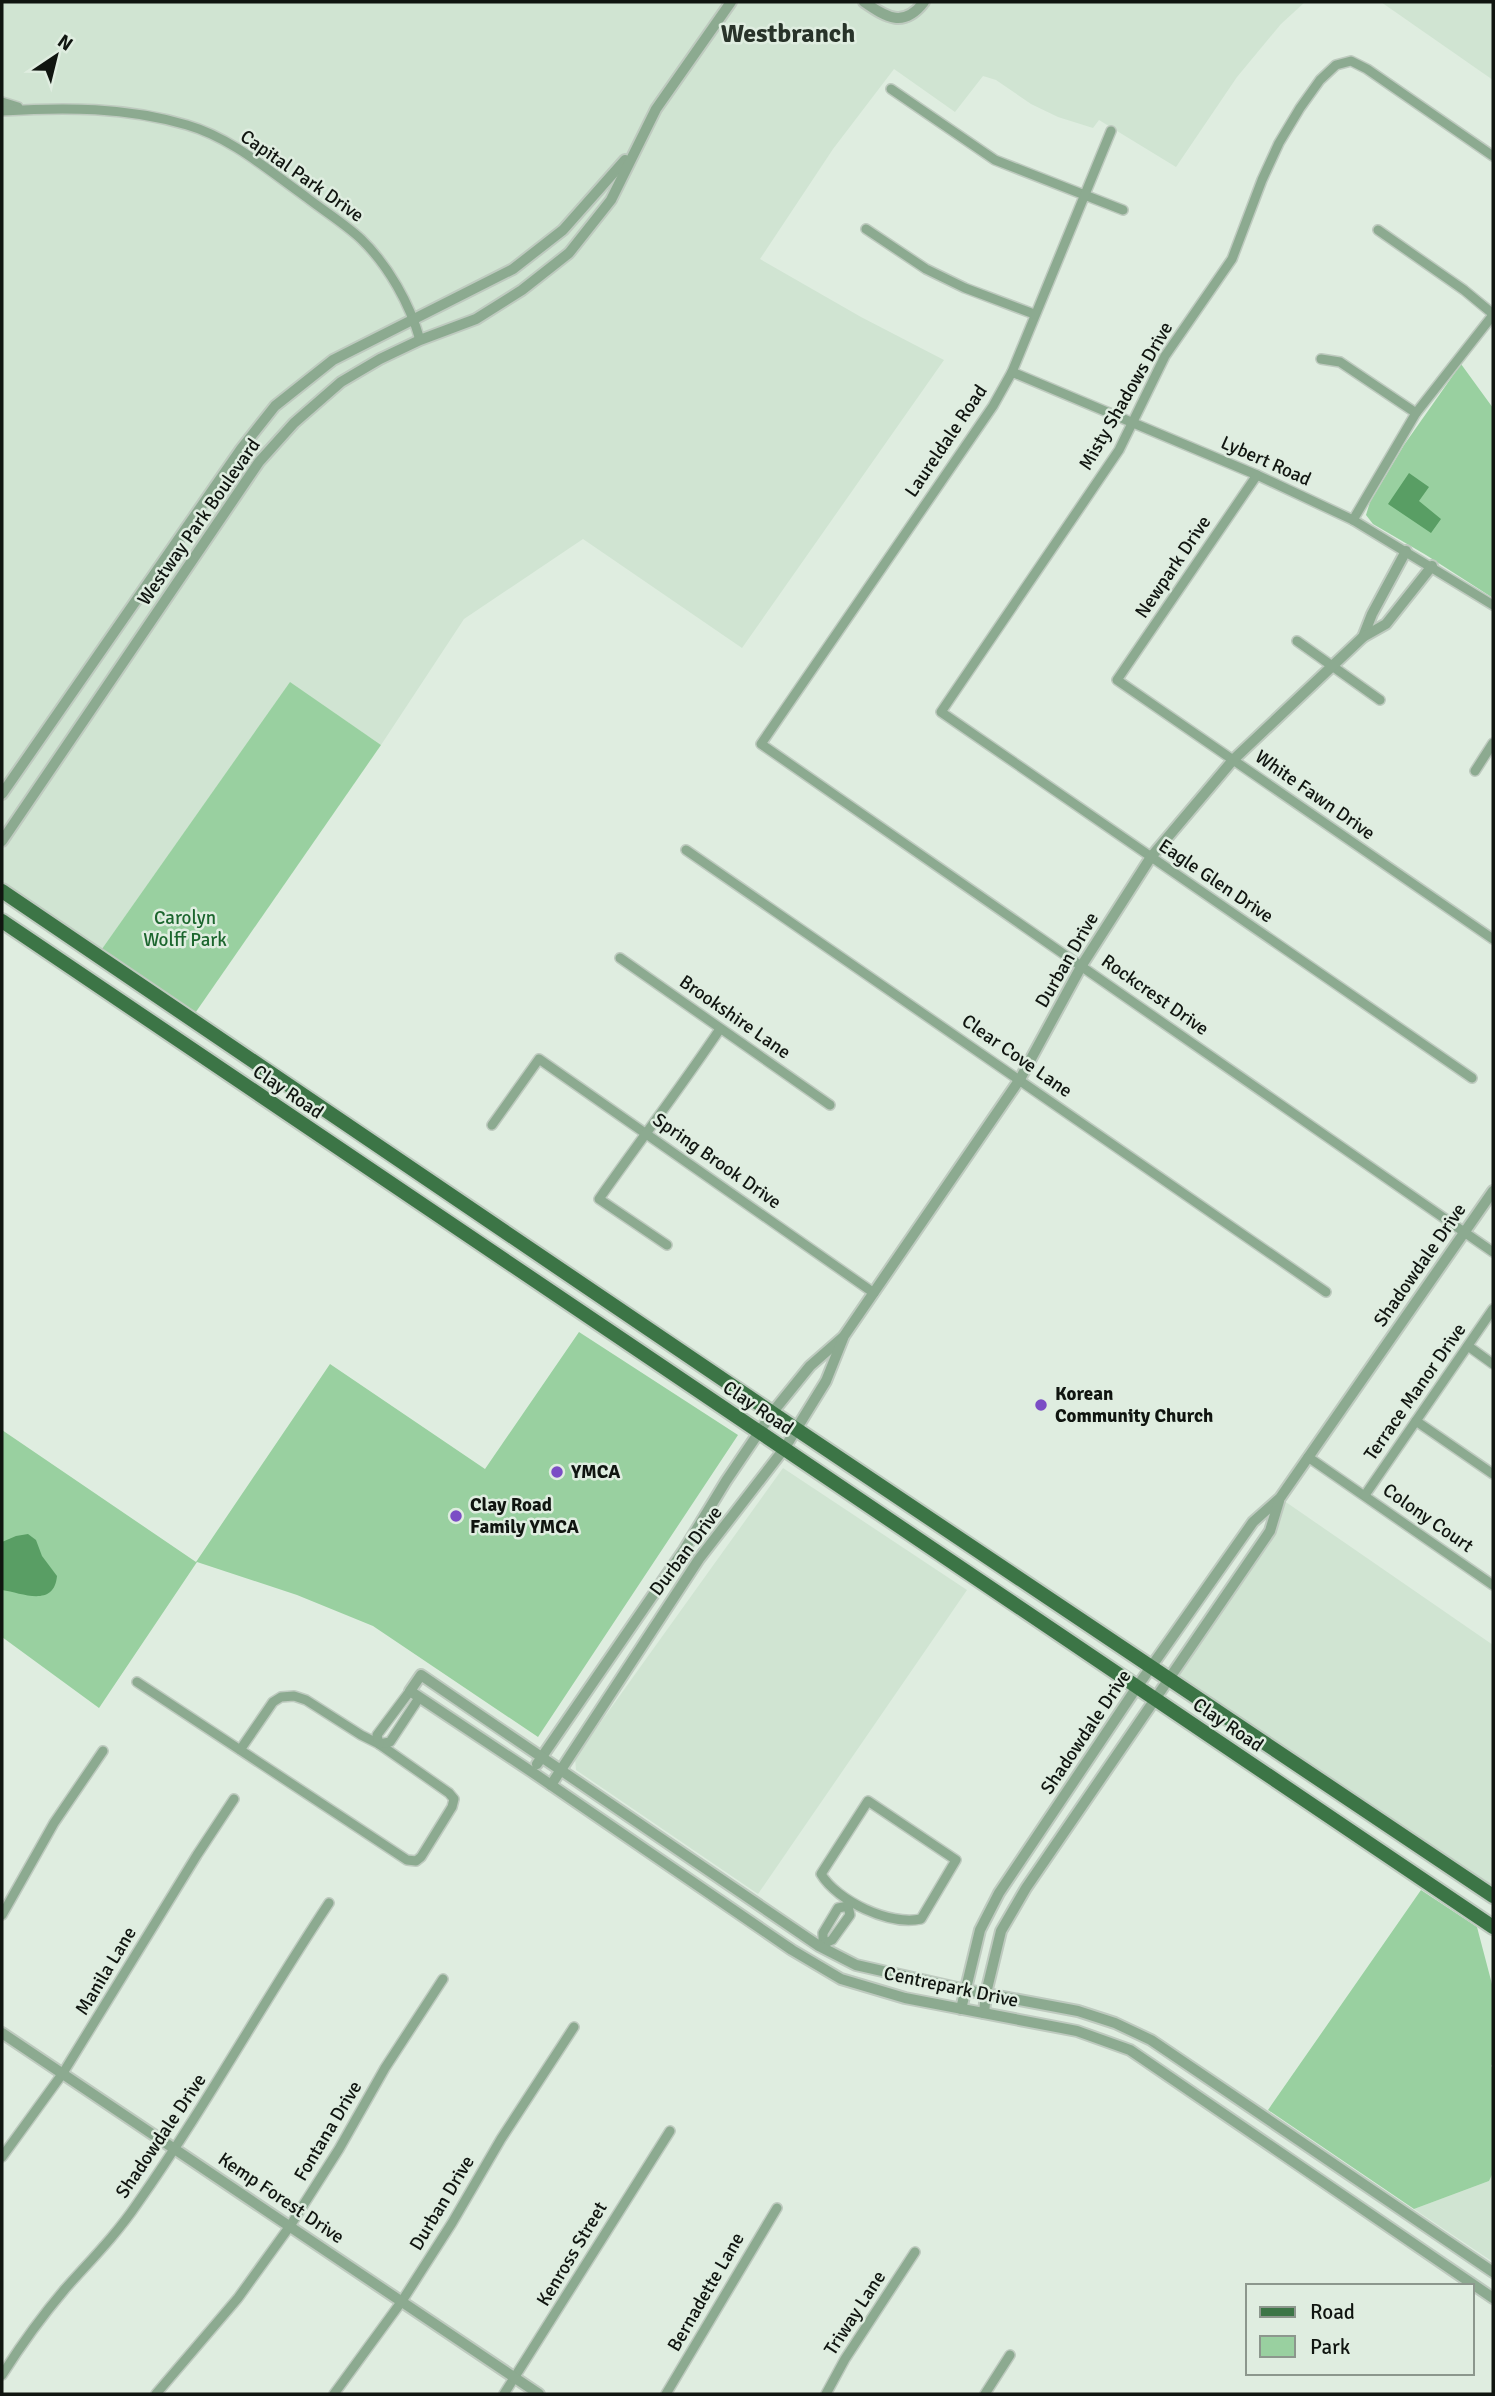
<svg xmlns="http://www.w3.org/2000/svg" width="1495" height="2396" font-family="Signika,sans-serif">
	<style>
		.built { fill: #d0e4d2 }
		.green { fill: #99d0a0 }
		.water { fill: #599e64 }
		.lines { fill: none; stroke-linecap: round; stroke-linejoin: round }
		.minor-casing { stroke: #becabf; stroke-width: 12 }
		.tertiary-casing { stroke: #becabf; stroke-width: 14 }
		.primary-casing { stroke: #becabf; stroke-width: 18 }
		.minor { stroke: #8caa90; stroke-width: 9 }
		.tertiary { stroke: #8caa90; stroke-width: 10 }
		.primary { stroke: #3c7546; stroke-width: 14 }
		.poi-dot { fill: #7b4dc5; stroke: #dfede0; stroke-width: 2.5 }
		.labels { text-anchor: middle; dominant-baseline: central; stroke-width: 5; stroke-linejoin: round; paint-order: stroke }
		.street-label { font-size: 19px; fill: #101510; stroke: #dfede0 }
		.park-label { font-size: 19px; fill: #1c662e; stroke: #dfede0 }
		.poi-label { font-size: 19px; font-weight: bold; fill: #101510; stroke: #dfede0; text-anchor: start }
		.district-label { font-size: 26px; font-weight: bold; fill: #283329; stroke: #dfede0 }
	</style>
	<rect width="100%" height="100%" fill="#dfede0"/>
	<g class="built">
		<polygon points="2,2 1305,2 1281,24 1237,77 1176,167 1099,120 1093,128 1058,117 1031,104 996,80 983,76 955,112 894,69 833,149 760,259 861,317 944,360 742,648 583,539 464,619 381,745 290,683 97,956 2,891"/>
		<polygon points="1381,2 1493,2 1493,80"/>
		<polygon points="783,1468 967,1590 758,1894 576,1770 575,1758"/>
		<polygon points="1280,1498 1493,1645 1493,1896 1170,1679 1270,1531"/>
		<polygon points="1493,2173 1493,2262 1414,2209 1489,2181"/>
	</g>
	<g class="green">
		<polygon points="1461,364 1493,408 1493,598 1426,555 1373,524 1366,515 1370,502 1404,445"/>
		<polygon points="290,682 381,745 191,1019 97,956"/>
		<polygon points="579,1332 738,1435 538,1737 373,1626 297,1595 197,1562 99,1708 2,1637 2,1430 196,1562 330,1364 485,1469"/>
		<polygon points="1421,1890 1477,1927 1493,1988 1493,2063 1491,2066 1493,2068 1493,2173 1489,2181 1414,2209 1268,2110"/>
	</g>
	<g class="water">
		<polygon points="1409,473 1429,487 1419,501 1441,519 1431,533 1388,504"/>
		<path d="M 28,1534 L 36,1540 L 42,1556 L 57,1576 C 54,1608 22,1593 2,1590 L 2,1542 L 16,1536 Z"/>
	</g>
	<g class="lines">
		<defs>
			<g id="minor">
				<polyline points="891,89 995,160 1123,210"/>
				<polyline points="2,102 18,107"/>
				<path d="M 2,111 C 65,107 126,107 187,125 C 232,138 269,171 306,197 C 324,211 345,224 361,239 C 388,265 410,304 420,340"/>
				<polyline points="1111,131 1012,372 993,406 761,744 1493,1252"/>
				<polyline points="866,229 926,269 965,288 1034,314"/>
				<polyline points="1378,230 1464,290 1493,314"/>
				<polyline points="1321,359 1340,362 1416,413"/>
				<polyline points="1012,372 1257,475 1353,520 1493,605"/>
				<polyline points="1257,475 1117,680 1493,939"/>
				<polyline points="1353,520 1416,413 1493,315"/>
				<polyline points="1297,641 1380,700"/>
				<polyline points="1475,771 1493,743"/>
				<polyline points="686,850 1326,1292"/>
				<polyline points="620,958 830,1105"/>
				<polyline points="1472,1078 941,712 1119,450 1165,356 1232,259 1262,180 1279,143 1300,108 1320,80 1336,65 1351,61 1367,69 1493,156"/>
				<polyline points="492,1125 539,1059 874,1293"/>
				<path d="M 667,1245 L 599,1199 C 639,1142 681,1087 720,1029"/>
				<polyline points="1468,1346 1493,1364"/>
				<polyline points="1416,1421 1493,1474"/>
				<polyline points="1308,1457 1493,1585"/>
				<polyline points="1365,1495 1493,1309"/>
				<path d="M 137,1682 C 227,1742 317,1801 407,1860 L 416,1861 L 421,1857 L 452,1807 L 454,1799 L 449,1793 L 379,1744 L 361,1735 L 306,1700 L 294,1696 L 281,1697 L 273,1702 L 240,1750"/>
				<polyline points="379,1744 390,1742 419,1698"/>
				<polyline points="379,1744 377,1735 410,1691"/>
				<path d="M 868,1801 L 956,1860 L 921,1919 C 890,1926 837,1901 821,1874 Z"/>
				<polyline points="2,1915 54,1823 103,1751"/>
				<polyline points="823,1943 823,1933 838,1908 848,1906"/>
				<polyline points="819,1946 832,1940 850,1915 848,1906 850,1902"/>
				<polyline points="2,2157 63,2073 197,1855 234,1799"/>
				<path d="M 2,2375 C 21,2345 42,2316 65,2289 C 90,2261 116,2235 137,2204 C 206,2106 263,2002 329,1903"/>
				<polyline points="156,2394 238,2298 290,2226 339,2149 385,2068 443,1979"/>
				<polyline points="334,2394 402,2301 452,2223 501,2139 574,2027"/>
				<polyline points="504,2394 670,2131"/>
				<polyline points="666,2394 777,2208"/>
				<polyline points="826,2394 845,2359 915,2252"/>
				<polyline points="985,2394 1010,2355"/>
			</g>
			<g id="tertiary">
				<path d="M 864,2 C 887,18 904,28 924,2"/>
				<polyline points="1363,637 1372,614 1406,551"/>
				<polyline points="2,794 241,449 275,406 333,360 513,269 563,230 625,160"/>
				<polyline points="2,841 259,462 294,423 341,382 380,359 420,340 476,319 522,290 569,253 611,200 656,109 731,2"/>
				<polyline points="537,1764 684,1550 726,1481 772,1413 810,1366 842,1338"/>
				<polyline points="551,1785 699,1559 784,1449 826,1381 844,1336 1020,1079 1082,965 1151,857 1233,760 1363,637 1386,624 1432,566"/>
				<polyline points="961,2009 980,1930 999,1893 1137,1687 1253,1522 1280,1498 1493,1191"/>
				<polyline points="984,2013 986,1993 1001,1931 1026,1888 1270,1531 1279,1501"/>
				<polyline points="2,2033 539,2394"/>
				<polyline points="1493,2272 1151,2040 1115,2023 1078,2011 966,1990 856,1965 819,1946 421,1675 410,1691 532,1772 792,1950 841,1979 905,1998 1077,2031 1130,2050 1493,2298"/>
			</g>
			<g id="primary">
				<polyline points="2,891 796,1429 1493,1896"/>
				<polyline points="2,921 1493,1927"/>
			</g>
		</defs>
		<use href="#minor" class="minor-casing"/>
		<use href="#tertiary" class="tertiary-casing"/>
		<use href="#primary" class="primary-casing"/>
		<use href="#minor" class="minor"/>
		<use href="#tertiary" class="tertiary"/>
		<use href="#primary" class="primary"/>
	</g>
	<g class="poi-dot">
		<circle cx="1041" cy="1405" r="7"/>
		<circle cx="557" cy="1472" r="7"/>
		<circle cx="456" cy="1516" r="7"/>
	</g>
	<g class="labels">
		<g class="street-label">
			<text transform="translate(302 176) rotate(35)">Capital Park Drive</text>
			<text transform="translate(1126 396) rotate(-60)">Misty Shadows Drive</text>
			<text transform="translate(946 441) rotate(-56)">Laureldale Road</text>
			<text transform="translate(1266 461) rotate(24)">Lybert Road</text>
			<text transform="translate(199 522) rotate(-55)">Westway Park Boulevard</text>
			<text transform="translate(1173 567) rotate(-56)">Newpark Drive</text>
			<text transform="translate(1315 795) rotate(35)">White Fawn Drive</text>
			<text transform="translate(1216 881) rotate(34)">Eagle Glen Drive</text>
			<text transform="translate(1067 960) rotate(-60)">Durban Drive</text>
			<text transform="translate(1155 995) rotate(35)">Rockcrest Drive</text>
			<text transform="translate(735 1017) rotate(35)">Brookshire Lane</text>
			<text transform="translate(1017 1056) rotate(35)">Clear Cove Lane</text>
			<text transform="translate(288 1092) rotate(34)">Clay Road</text>
			<text transform="translate(717 1161) rotate(35)">Spring Brook Drive</text>
			<text transform="translate(1420 1265) rotate(-55)">Shadowdale Drive</text>
			<text transform="translate(1415 1392) rotate(-55)">Terrace Manor Drive</text>
			<text transform="translate(758 1408) rotate(34)">Clay Road</text>
			<text transform="translate(1428 1518) rotate(35)">Colony Court</text>
			<text transform="translate(686 1551) rotate(-53)">Durban Drive</text>
			<text transform="translate(1228 1725) rotate(34)">Clay Road</text>
			<text transform="translate(1086 1732) rotate(-56)">Shadowdale Drive</text>
			<text transform="translate(106 1971) rotate(-59)">Manila Lane</text>
			<text transform="translate(951 1987) rotate(12)">Centrepark Drive</text>
			<text transform="translate(328 2131) rotate(-59)">Fontana Drive</text>
			<text transform="translate(161 2136) rotate(-56)">Shadowdale Drive</text>
			<text transform="translate(281 2198) rotate(34)">Kemp Forest Drive</text>
			<text transform="translate(442 2203) rotate(-59)">Durban Drive</text>
			<text transform="translate(572 2254) rotate(-59)">Kenross Street</text>
			<text transform="translate(706 2292) rotate(-60)">Bernadette Lane</text>
			<text transform="translate(855 2313) rotate(-57)">Triway Lane</text>
		</g>
		<g class="park-label">
			<text x="185" y="918">Carolyn<tspan x="185" dy="22">Wolff Park</tspan></text>
		</g>
		<g class="poi-label">
			<text x="1055" y="1394">Korean<tspan x="1055" dy="22">Community Church</tspan></text>
			<text x="571" y="1472">YMCA</text>
			<text x="470" y="1505">Clay Road<tspan x="470" dy="22">Family YMCA</tspan></text>
		</g>
		<g class="district-label">
			<text x="788" y="34">Westbranch</text>
		</g>
	</g>
	<rect width="1495" height="2396" fill="none" stroke="#101510" stroke-width="7"/>
	<rect x="1246" y="2284" width="228" height="91" fill="#dfede0" stroke="#8c978d" stroke-width="2"/>
	<rect x="1260" y="2307" width="35" height="10" fill="#3c7546" stroke="#8c978d" stroke-width="2"/>
	<text x="1310" y="2319" font-size="21" fill="#101510">Road</text>
	<rect x="1260" y="2336" width="35" height="21" fill="#99d0a0" stroke="#8c978d" stroke-width="2"/>
	<text x="1310" y="2354" font-size="21" fill="#101510">Park</text>
	<g transform="translate(56 56) rotate(35)" stroke="#dfede0" stroke-width="5" paint-order="stroke">
	<path d="M0-5L12 26L0 18L-12 26Z" fill="#101510"/>
	<text y="-10" font-size="19" font-weight="bold" text-anchor="middle" fill="#101510">N</text>
	</g>
</svg>
